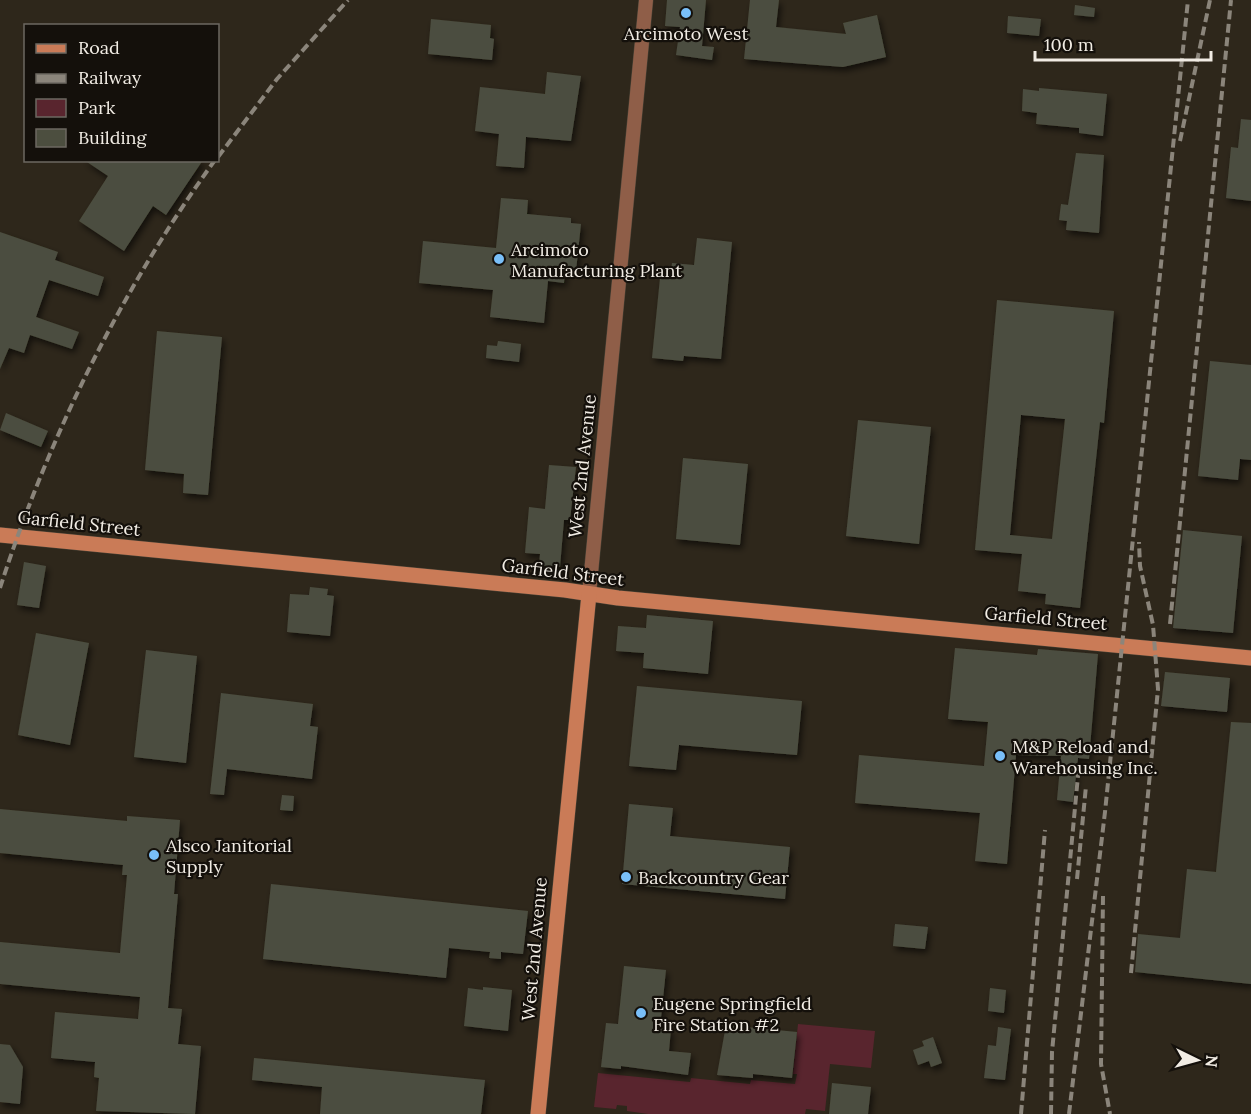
<svg xmlns="http://www.w3.org/2000/svg" width="1251" height="1114" font-family="Lora,serif">
	<style>
		.green { fill: #59252e }
		.building { fill: #4c4e3f; fill-rule: evenodd; filter: url(#shadow) }
		.lines { fill: none; stroke-linecap: round; stroke-linejoin: round }
		.street-casing { stroke: #494337; stroke-width: 15 }
		.secondary-casing { stroke: #494337; stroke-width: 16 }
		.street { stroke: #8f5e48; stroke-width: 14 }
		.secondary { stroke: #ca7b57; stroke-width: 15 }
		.rail { stroke: #8b857b; stroke-width: 4; stroke-dasharray: 9 4.5; stroke-linecap: butt }
		.poi-dot { fill: #79bff8; stroke: #14100b; stroke-width: 2 }
		.labels { text-anchor: middle; dominant-baseline: central; stroke-width: 4.5; stroke-linejoin: round; paint-order: stroke }
		.poi-label { font-size: 18px; fill: #f1ece4; stroke: #14100b; text-anchor: start }
		.street-label { font-size: 18px; fill: #f1ece4; stroke: #14100b }
	</style>
	<defs>
		<filter id="shadow"><feDropShadow dx="2.5" dy="4" stdDeviation="3" flood-color="#0009"/></filter>
	</defs>
	<rect width="100%" height="100%" fill="#2e271b"/>
	<polygon class="green" points="798,1024 875,1031 871,1068 830,1064 825,1111 806,1109 805,1114 648,1114 627,1111 627,1106 617,1105 616,1109 594,1107 598,1073 690,1082 691,1078 750,1084 751,1080 795,1084 797,1074 793,1074"/>
	<g class="building">
		<polygon points="667,0 706,0 702,46 714,47 712,60 676,55 680,27 665,26"/>
		<polygon points="750,0 779,0 776,27 846,34 843,23 877,15 886,57 843,67 744,59"/>
		<polygon points="1075,5 1095,8 1094,17 1074,15"/>
		<polygon points="1008,16 1041,19 1039,36 1007,33"/>
		<polygon points="431,19 491,25 490,38 494,39 492,60 428,54"/>
		<polygon points="547,72 581,76 571,141 526,137 524,168 496,166 499,134 475,131 480,87 545,94"/>
		<polygon points="1039,88 1107,94 1103,136 1079,133 1079,128 1036,124 1037,113 1022,111 1023,89 1039,91"/>
		<polygon points="1241,119 1251,120 1251,201 1226,198 1231,147 1238,148"/>
		<polygon points="1076,153 1104,155 1099,233 1066,230 1067,221 1059,220 1061,204 1068,205"/>
		<polygon points="84,160 203,160 166,215 153,206 124,251 79,221 108,176"/>
		<polygon points="501,198 528,200 527,214 571,218 571,223 581,224 576,271 565,270 564,283 548,281 544,323 490,317 493,290 419,283 423,241 496,248"/>
		<polygon points="0,232 58,252 55,260 104,277 98,296 49,280 36,317 79,332 72,349 30,335 24,353 9,348 0,369"/>
		<polygon points="697,238 732,242 721,359 684,356 683,361 652,358 660,278 670,279 672,263 694,265"/>
		<path d="M 997,300 L 1114,311 L 1104,423 L 1100,422 L 1080,608 L 1045,604 L 1046,594 L 1018,591 L 1022,554 L 975,550 ZM 1021,415 L 1065,419 L 1052,539 L 1010,535 Z"/>
		<polygon points="157,331 222,337 208,495 183,493 184,474 145,470"/>
		<polygon points="498,341 521,344 519,362 486,358 487,345 497,346"/>
		<polygon points="1210,361 1251,365 1251,460 1240,459 1238,480 1198,476"/>
		<polygon points="6,413 48,431 41,447 0,430"/>
		<polygon points="858,420 931,427 919,544 846,536"/>
		<polygon points="683,458 748,464 740,545 676,539"/>
		<polygon points="549,465 576,467 570,520 564,520 560,567 539,565 540,554 525,553 529,507 545,509"/>
		<polygon points="1183,530 1242,536 1233,633 1173,628"/>
		<polygon points="24,562 46,566 39,608 17,605"/>
		<polygon points="310,587 328,589 327,595 334,596 330,636 287,632 290,594 309,595"/>
		<polygon points="647,615 713,621 708,674 643,668 644,653 616,651 618,626 646,628"/>
		<polygon points="36,633 89,643 70,745 18,735"/>
		<polygon points="955,648 1037,655 1038,649 1098,654 1089,759 1078,758 1073,802 1057,800 1061,756 1016,755 1007,864 975,861 980,813 855,803 859,755 984,766 988,722 948,719"/>
		<polygon points="146,650 197,656 186,763 134,757"/>
		<polygon points="1165,672 1230,678 1227,712 1161,706"/>
		<polygon points="637,686 802,701 797,755 679,745 676,770 629,766"/>
		<polygon points="221,693 313,704 310,726 318,727 312,779 227,769 224,795 210,794"/>
		<polygon points="1231,722 1251,723 1251,984 1135,972 1138,934 1180,938 1187,869 1216,872"/>
		<polygon points="282,795 294,796 293,811 280,810"/>
		<polygon points="629,804 673,808 670,836 790,847 785,899 622,884"/>
		<polygon points="0,809 127,821 127,816 180,820 174,894 178,894 168,1008 182,1009 178,1044 201,1046 195,1114 96,1111 99,1078 94,1077 95,1062 51,1058 55,1012 138,1019 140,997 0,984 0,942 120,953 127,875 122,875 123,865 0,853"/>
		<polygon points="271,884 528,911 523,954 501,952 501,959 489,958 490,952 449,948 446,978 263,959"/>
		<polygon points="895,924 928,927 925,949 893,946"/>
		<polygon points="624,966 666,970 660,1028 671,1029 669,1051 691,1053 688,1075 621,1066 621,1069 601,1067 606,1023 618,1024"/>
		<polygon points="483,987 512,990 508,1031 464,1026 468,988 483,990"/>
		<polygon points="990,988 1006,990 1004,1013 988,1011"/>
		<polygon points="726,1025 797,1032 792,1078 753,1074 753,1078 717,1075"/>
		<polygon points="998,1027 1011,1029 1005,1080 984,1078 988,1045 996,1046"/>
		<polygon points="933,1037 942,1063 931,1067 929,1061 918,1065 913,1050 924,1046 922,1041"/>
		<polygon points="0,1044 10,1045 23,1067 20,1104 0,1102"/>
		<polygon points="254,1058 485,1080 481,1114 320,1114 322,1087 252,1080"/>
		<polygon points="832,1083 871,1087 868,1114 829,1114"/>
	</g>
	<g class="lines">
		<defs>
			<polyline id="street" points="589,594 646,0"/>
			<g id="secondary">
				<polyline points="0,535 565,590 618,598 1251,658"/>
				<polyline points="538,1114 589,594"/>
			</g>
		</defs>
		<use href="#street" class="street-casing"/>
		<use href="#secondary" class="secondary-casing"/>
		<use href="#street" class="street"/>
		<use href="#secondary" class="secondary"/>
		<g class="rail">
			<polyline points="1180,141 1210,0"/>
			<polyline points="218,157 277,79 348,0"/>
			<path d="M 0,588 C 49,436 121,290 215,160"/>
			<polyline points="1170,624 1231,0"/>
			<polyline points="1077,879 1086,786"/>
			<polyline points="1103,896 1101,1064 1110,1114"/>
			<polyline points="1131,973 1158,689 1153,625 1140,566 1139,542"/>
			<polyline points="1021,1114 1045,830"/>
			<polyline points="1051,1114 1052,1052 1079,765"/>
			<polyline points="1069,1114 1105,812 1188,0"/>
		</g>
	</g>
	<g class="poi-dot">
		<circle cx="686" cy="13" r="6"/>
		<circle cx="499" cy="259" r="6"/>
		<circle cx="1000" cy="756" r="6"/>
		<circle cx="154" cy="855" r="6"/>
		<circle cx="626" cy="877" r="6"/>
		<circle cx="641" cy="1013" r="6"/>
	</g>
	<g class="labels">
		<g class="poi-label">
			<text x="686" y="33" text-anchor="middle">Arcimoto West</text>
			<text x="511" y="249">Arcimoto<tspan x="511" dy="21">Manufacturing Plant</tspan></text>
			<text x="1012" y="746">M&amp;P Reload and<tspan x="1012" dy="21">Warehousing Inc.</tspan></text>
			<text x="166" y="845">Alsco Janitorial<tspan x="166" dy="21">Supply</tspan></text>
			<text x="638" y="877">Backcountry Gear</text>
			<text x="653" y="1003">Eugene Springfield<tspan x="653" dy="21">Fire Station #2</tspan></text>
		</g>
		<g class="street-label">
			<text transform="translate(582 466) rotate(-84)">West 2nd Avenue</text>
			<text transform="translate(79 523) rotate(6)">Garfield Street</text>
			<text transform="translate(563 572) rotate(7)">Garfield Street</text>
			<text transform="translate(1046 618) rotate(5)">Garfield Street</text>
			<text transform="translate(534 949) rotate(-85)">West 2nd Avenue</text>
		</g>
	</g>
	<rect x="24" y="24" width="195" height="138" fill="#14100b" stroke="#6c6862" stroke-width="1.5"/>
	<rect x="36" y="44" width="30" height="9" fill="#ca7b57" stroke="#6c6862" stroke-width="1.5"/>
	<text x="78" y="54" font-size="18" fill="#f1ece4">Road</text>
	<rect x="36" y="74" width="30" height="9" fill="#8b857b" stroke="#6c6862" stroke-width="1.5"/>
	<text x="78" y="84" font-size="18" fill="#f1ece4">Railway</text>
	<rect x="36" y="99" width="30" height="18" fill="#59252e" stroke="#6c6862" stroke-width="1.5"/>
	<text x="78" y="114" font-size="18" fill="#f1ece4">Park</text>
	<rect x="36" y="129" width="30" height="18" fill="#4c4e3f" stroke="#6c6862" stroke-width="1.5"/>
	<text x="78" y="144" font-size="18" fill="#f1ece4">Building</text>
	<g transform="translate(1197 1060) rotate(95)" stroke="#14100b" stroke-width="4.5" paint-order="stroke">
	<path d="M0-4.5L10 22L0 15L-10 22Z" fill="#f1ece4"/>
	<text y="-9" font-size="16" font-weight="bold" text-anchor="middle" fill="#f1ece4">N</text>
	</g>
	<path d="M1035 51v9h176v-9" fill="none" stroke="#f1ece4" stroke-width="3"/>
	<text x="1044" y="51" font-size="18" fill="#f1ece4" stroke="#14100b" stroke-width="4.5" paint-order="stroke">100 m</text>
</svg>
